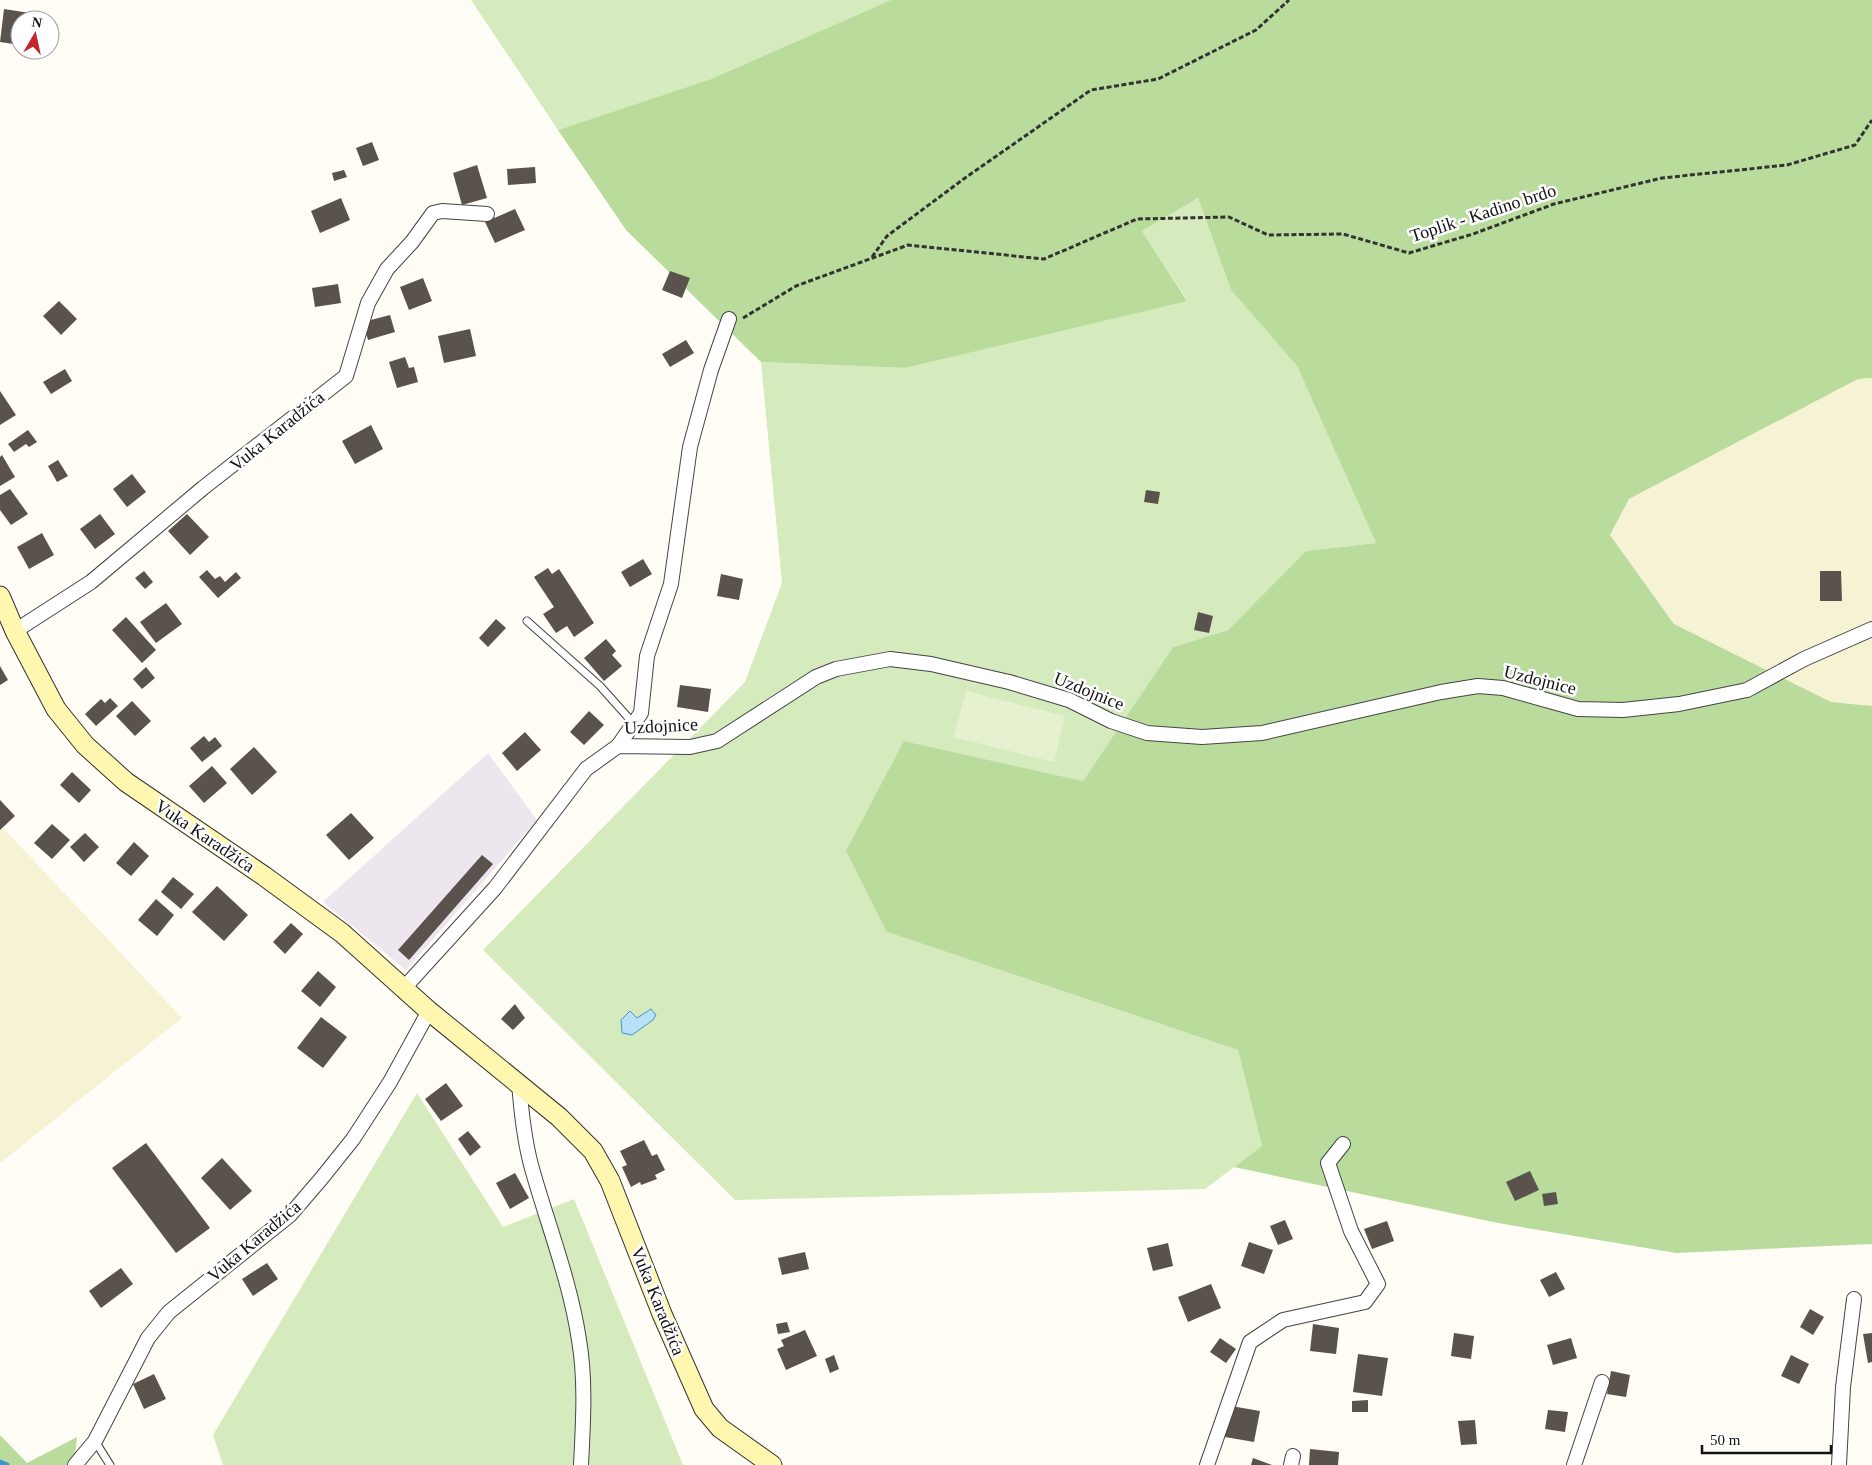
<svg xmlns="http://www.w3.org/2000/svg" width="1872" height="1465" font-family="Georgia,serif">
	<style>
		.industrial { fill: #eee6ef }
		.farmland { fill: #f6f3d4 }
		.green { fill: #d5ebbd }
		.forest { fill: #b9dc9c }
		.pitch { fill: #e6f2cf }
		.water { fill: #b9e0f7; stroke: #3f96cf }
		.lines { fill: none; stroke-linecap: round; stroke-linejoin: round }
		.stream { stroke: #3f96cf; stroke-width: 5 }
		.building { fill: #5a524d }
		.lane-casing { stroke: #444; stroke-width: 9 }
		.street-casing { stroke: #444; stroke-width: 16 }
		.secondary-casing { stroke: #333; stroke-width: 21 }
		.path { stroke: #333; stroke-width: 3; stroke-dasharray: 5 2.5; stroke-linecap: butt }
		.lane { stroke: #fff; stroke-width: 7 }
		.street { stroke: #fff; stroke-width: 14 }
		.secondary { stroke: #fff6b0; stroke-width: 19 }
		.labels { text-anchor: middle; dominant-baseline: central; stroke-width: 5; stroke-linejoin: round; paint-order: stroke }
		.street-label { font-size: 18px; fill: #111; stroke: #fff }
	</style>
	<rect width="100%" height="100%" fill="#fffdf5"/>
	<polygon class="industrial" points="488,753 537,820 406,970 323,902"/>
	<g class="farmland">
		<polygon points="1872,378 1872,706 1831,702 1674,624 1610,535 1629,499 1858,379"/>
		<polygon points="0,825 182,1018 0,1163"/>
	</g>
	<g class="green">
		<polygon points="471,0 891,0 711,79 558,130"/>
		<polygon points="1198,198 1231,290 1297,366 1376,543 1306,551 1228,630 1173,647 1083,781 904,741 887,932 1238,1050 1262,1146 1205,1189 735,1200 483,950 745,682 782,583 761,362 905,368 1187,300 1142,231"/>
		<polygon points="417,1093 503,1227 574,1199 683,1465 223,1465 213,1435"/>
	</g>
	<g class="forest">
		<polygon points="891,0 1872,0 1872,378 1858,379 1629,499 1610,535 1674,624 1831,702 1872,706 1872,1244 1676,1253 1498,1223 1234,1167 1262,1146 1238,1050 887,932 846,851 904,741 1083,781 1173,647 1228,630 1306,551 1376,543 1297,366 1231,290 1198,198 1142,231 1187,301 905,368 761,362 626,230 558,130 711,79"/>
		<polygon points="0,1435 27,1463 77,1437 74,1465 0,1465"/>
	</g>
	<polygon class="pitch" points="966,691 1065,716 1054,762 954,737"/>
	<polygon class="water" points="651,1009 656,1015 653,1020 632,1035 622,1033 621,1020 630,1011 637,1018"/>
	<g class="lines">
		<polyline class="stream" points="0,1462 7,1465"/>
	</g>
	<g class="building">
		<polygon points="4,9 36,14 35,20 20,20 20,45 0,42"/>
		<polygon points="372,142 379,160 363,166 356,148"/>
		<polygon points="477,165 487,198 462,205 453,173"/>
		<polygon points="535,167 536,183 508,185 507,169"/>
		<polygon points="344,170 347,177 334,181 332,173"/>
		<polygon points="341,198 350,220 320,233 311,211"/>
		<polygon points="515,209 525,230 495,243 485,222"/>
		<polygon points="670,271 690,278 682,298 662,290"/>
		<polygon points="423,278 432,301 409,310 400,287"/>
		<polygon points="338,284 341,303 315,307 312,288"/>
		<polygon points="59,301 77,319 61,335 43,316"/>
		<polygon points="390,315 395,332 368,340 363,322"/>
		<polygon points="470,329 476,356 444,363 438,336"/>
		<polygon points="686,340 694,353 670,367 662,354"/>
		<polygon points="405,357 409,368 414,367 418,382 397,388 389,362"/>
		<polygon points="65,369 72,381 51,394 43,382"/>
		<polygon points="0,391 16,415 0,425"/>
		<polygon points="371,425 383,449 355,464 342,441"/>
		<polygon points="28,430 37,442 29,447 26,444 14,452 8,444"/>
		<polygon points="2,455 15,477 0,486 0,457"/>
		<polygon points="58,460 68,476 57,482 48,466"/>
		<polygon points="132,474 146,492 127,507 113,489"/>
		<polygon points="10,489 28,514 11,525 0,510 0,495"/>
		<polygon points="1146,490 1160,492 1158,504 1144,502"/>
		<polygon points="100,514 115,534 95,549 80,529"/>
		<polygon points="187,514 209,537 190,555 168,531"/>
		<polygon points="42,533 54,555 29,569 17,547"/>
		<polygon points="643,559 652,574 630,587 621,572"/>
		<polygon points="548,568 552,574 559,569 594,623 574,637 567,626 556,633 543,614 554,607 534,577"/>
		<polygon points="207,570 215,579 220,576 225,582 236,572 241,578 218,598 199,577"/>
		<polygon points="144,571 153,582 145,589 135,578"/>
		<polygon points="1820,571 1841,571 1842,601 1820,601"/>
		<polygon points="721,574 743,579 739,600 717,596"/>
		<polygon points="166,603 182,624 156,643 140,622"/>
		<polygon points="1198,612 1213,616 1209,633 1194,630"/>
		<polygon points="126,617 156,650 142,663 112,630"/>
		<polygon points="496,619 506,628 488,647 479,638"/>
		<polygon points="606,639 616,651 612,655 622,666 604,681 584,658"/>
		<polygon points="0,666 8,680 0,685"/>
		<polygon points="146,667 155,678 142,689 133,679"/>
		<polygon points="680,685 711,689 708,712 677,707"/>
		<polygon points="110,698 118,706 96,726 85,714 101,699 105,703"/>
		<polygon points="132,701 151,721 135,736 116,716"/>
		<polygon points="589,711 604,725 584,745 570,732"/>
		<polygon points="525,732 541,750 517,771 502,753"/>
		<polygon points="204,736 209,742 215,737 222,746 202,762 190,748"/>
		<polygon points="254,747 277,772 252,795 230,769"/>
		<polygon points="212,766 227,783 204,803 189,786"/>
		<polygon points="72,772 91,790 79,803 60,785"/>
		<polygon points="0,800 15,816 0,830"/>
		<polygon points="351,813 374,838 349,860 326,835"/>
		<polygon points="52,824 70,840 52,859 34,843"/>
		<polygon points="85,833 99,847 84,862 70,847"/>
		<polygon points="134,842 149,856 131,876 116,863"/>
		<polygon points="482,855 493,864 409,960 398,950"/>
		<polygon points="173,877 194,894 181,909 161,892"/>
		<polygon points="217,886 248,915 224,941 192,912"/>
		<polygon points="156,899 174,915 157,936 138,920"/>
		<polygon points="291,923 303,934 285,954 273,942"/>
		<polygon points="318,971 336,987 320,1007 301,991"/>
		<polygon points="515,1004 525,1018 513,1030 501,1019"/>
		<polygon points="321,1017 347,1037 323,1068 297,1048"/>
		<polygon points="446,1083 463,1106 441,1121 425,1099"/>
		<polygon points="468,1131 481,1147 470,1156 458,1139"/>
		<polygon points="644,1140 652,1156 657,1154 665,1170 655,1175 657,1179 641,1185 640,1182 631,1187 622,1167 627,1165 620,1151"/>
		<polygon points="146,1143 210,1228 176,1253 112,1168"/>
		<polygon points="222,1158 252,1191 230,1210 201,1178"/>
		<polygon points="1530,1171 1539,1190 1515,1201 1506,1182"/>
		<polygon points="515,1173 529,1198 510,1209 496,1183"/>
		<polygon points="1556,1192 1558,1204 1544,1206 1542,1194"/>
		<polygon points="1285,1220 1293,1239 1278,1245 1270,1226"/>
		<polygon points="1387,1221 1394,1241 1372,1249 1364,1229"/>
		<polygon points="1249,1242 1273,1250 1264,1274 1241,1266"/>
		<polygon points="1168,1243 1173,1266 1153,1271 1147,1248"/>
		<polygon points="805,1252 809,1269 782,1275 778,1258"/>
		<polygon points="267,1263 278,1279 253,1296 242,1279"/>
		<polygon points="121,1268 133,1284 101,1308 89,1291"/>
		<polygon points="1556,1272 1565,1289 1549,1297 1540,1280"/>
		<polygon points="1211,1284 1221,1308 1188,1322 1178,1297"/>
		<polygon points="1810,1309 1824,1317 1813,1335 1800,1327"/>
		<polygon points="787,1322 790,1332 778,1334 776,1324"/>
		<polygon points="1313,1324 1339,1328 1336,1354 1310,1351"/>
		<polygon points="805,1330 817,1356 786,1370 777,1349 784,1346 781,1340"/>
		<polygon points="1454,1333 1474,1336 1471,1359 1451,1356"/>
		<polygon points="1872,1333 1872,1362 1868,1363 1863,1334"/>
		<polygon points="1220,1338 1236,1349 1226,1363 1210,1352"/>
		<polygon points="1571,1338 1577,1358 1553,1365 1547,1345"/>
		<polygon points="1358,1354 1388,1358 1382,1396 1353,1392"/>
		<polygon points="834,1355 839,1369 830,1373 825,1359"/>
		<polygon points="1791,1355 1809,1364 1799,1384 1781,1376"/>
		<polygon points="1611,1371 1630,1375 1626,1397 1607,1394"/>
		<polygon points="154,1374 166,1399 144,1409 133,1384"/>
		<polygon points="1368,1400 1368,1412 1352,1412 1352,1401"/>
		<polygon points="1231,1406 1260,1411 1254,1442 1225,1437"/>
		<polygon points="1548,1410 1568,1412 1565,1432 1545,1429"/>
		<polygon points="1475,1420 1477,1444 1461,1445 1458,1421"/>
		<polygon points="1310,1449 1339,1452 1338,1465 1309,1465"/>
		<polygon points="1253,1458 1272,1465 1251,1465"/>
	</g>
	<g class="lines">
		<defs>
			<g id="lane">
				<polyline points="527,621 600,686 634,724"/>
				<polyline points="95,1441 110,1465"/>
			</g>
			<g id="street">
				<polyline points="15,631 91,582 203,488 346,376 368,303 387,269 412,242 433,213 442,211 487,214"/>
				<polyline points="618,746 641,713 647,656 671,584 690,447 711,370 729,319"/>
				<polyline points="404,988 495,888 586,769 618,746 690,747 717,741 816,677 836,669 890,659 931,664 1009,682 1069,700 1111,721 1147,733 1202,737 1262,733 1441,692 1478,686 1503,688 1578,709 1623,710 1679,704 1747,690 1804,659 1872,629"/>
				<path d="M 519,1082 C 521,1110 524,1138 531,1165 C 547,1223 570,1280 579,1340 C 586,1381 583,1424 581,1465"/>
				<polyline points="75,1465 95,1441 148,1338 169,1312 290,1215 321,1179 353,1139 390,1082 429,1011"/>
				<polyline points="1207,1465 1250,1342 1283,1320 1365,1302 1378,1284 1351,1231 1328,1163 1343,1144"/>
				<polyline points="1291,1465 1293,1456"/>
				<polyline points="1574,1465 1602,1382"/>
				<polyline points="1839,1465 1843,1387 1854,1299"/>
			</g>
			<polyline id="secondary" points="0,596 15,631 56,709 85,745 126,782 264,876 342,933 429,1011 559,1117 593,1151 610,1181 662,1314 704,1409 720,1428 772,1465"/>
		</defs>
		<use href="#lane" class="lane-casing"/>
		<use href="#street" class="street-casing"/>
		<use href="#secondary" class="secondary-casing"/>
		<g class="path">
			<polyline points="872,257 887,236 965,178 1091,90 1158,79 1256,30 1289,0"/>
			<polyline points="743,318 796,286 908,245 1044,259 1137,219 1229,217 1268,235 1343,234 1409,253 1473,234 1554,204 1662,178 1787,165 1855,145 1872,120"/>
		</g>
		<use href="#lane" class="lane"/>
		<use href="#street" class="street"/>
		<use href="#secondary" class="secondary"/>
	</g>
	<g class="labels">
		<g class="street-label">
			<text transform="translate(1483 213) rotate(-18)">Toplik - Kadino brdo</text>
			<text transform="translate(277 431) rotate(-39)">Vuka Karadžića</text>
			<text transform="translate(1540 680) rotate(14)">Uzdojnice</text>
			<text transform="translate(1089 691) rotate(22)">Uzdojnice</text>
			<text transform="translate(661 726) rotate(-3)">Uzdojnice</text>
			<text transform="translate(205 836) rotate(34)">Vuka Karadžića</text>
			<text transform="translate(254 1241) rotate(-40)">Vuka Karadžića</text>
			<text transform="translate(658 1301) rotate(68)">Vuka Karadžića</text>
		</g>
	</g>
	<g transform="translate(35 35) rotate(9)"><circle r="24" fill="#ffffff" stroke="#a0a0a0"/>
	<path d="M0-4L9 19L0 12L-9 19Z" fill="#c4262e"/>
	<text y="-8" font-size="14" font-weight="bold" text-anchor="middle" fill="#111111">N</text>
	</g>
	<path d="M1702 1445v8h129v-8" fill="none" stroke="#111111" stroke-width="2.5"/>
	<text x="1710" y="1445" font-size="15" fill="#111111" stroke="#ffffff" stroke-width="4" paint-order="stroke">50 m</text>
</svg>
